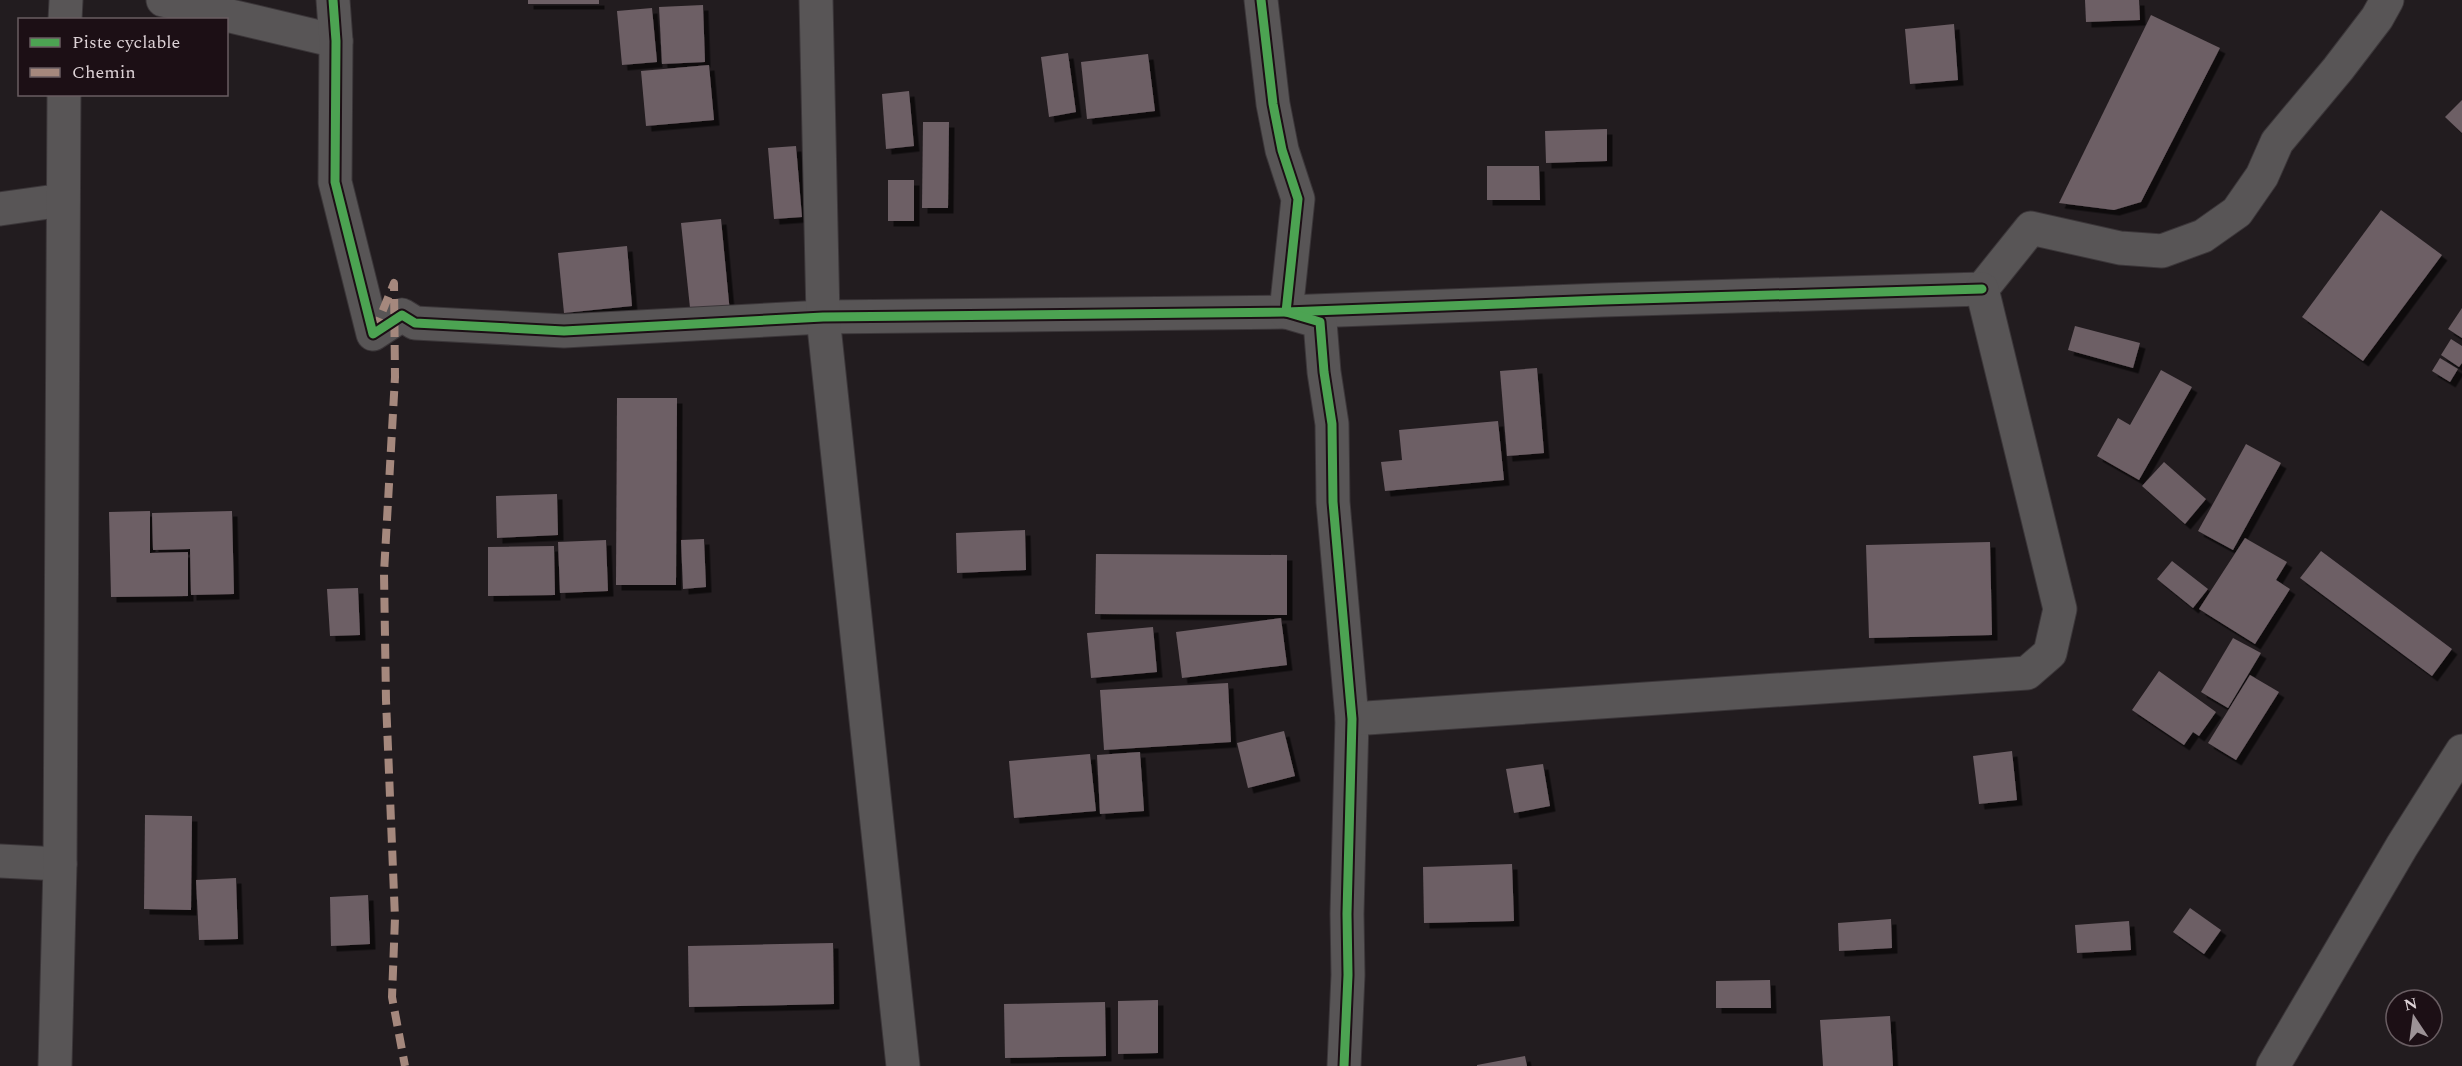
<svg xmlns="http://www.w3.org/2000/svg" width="2462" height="1066" font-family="Spectral,serif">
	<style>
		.building { fill: #6d5f65; filter: url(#shadow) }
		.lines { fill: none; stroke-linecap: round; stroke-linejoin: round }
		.street-casing { stroke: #3b3639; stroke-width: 35 }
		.street { stroke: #585556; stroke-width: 33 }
		.quiet { stroke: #a5887d; stroke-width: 8; stroke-dasharray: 15 8; stroke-linecap: butt }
		.cycleway-casing { stroke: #1c0f15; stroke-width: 13 }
		.cycleway { stroke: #4ca352; stroke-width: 9 }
	</style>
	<defs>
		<filter id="shadow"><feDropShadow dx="5.5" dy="5.5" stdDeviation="0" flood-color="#0009"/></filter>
	</defs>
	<rect width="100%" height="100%" fill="#221c1f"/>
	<g class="building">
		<rect x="528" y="0" width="71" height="4"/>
		<polygon points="2085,0 2139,0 2140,20 2086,22"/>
		<polygon points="703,5 705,62 662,64 659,7"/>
		<polygon points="652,8 657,62 622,65 617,11"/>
		<polygon points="2151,15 2220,48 2141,202 2114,210 2059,203"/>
		<polygon points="1954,24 1958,80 1910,84 1905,29"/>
		<polygon points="1068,53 1076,112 1049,117 1041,57"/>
		<polygon points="1148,54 1155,111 1087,119 1081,62"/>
		<polygon points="709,65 714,120 646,126 641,71"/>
		<polygon points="909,91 914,146 886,149 882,94"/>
		<polygon points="2462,100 2462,133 2445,117"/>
		<polygon points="923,122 949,122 948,208 922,208"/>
		<polygon points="1607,129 1607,161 1546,163 1545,131"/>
		<polygon points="796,146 802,217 774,219 768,148"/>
		<polygon points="1487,166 1539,166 1540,200 1487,200"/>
		<rect x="888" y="180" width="26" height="41"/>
		<polygon points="2381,210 2442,255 2363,361 2302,317"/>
		<polygon points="721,219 730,313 691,317 681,223"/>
		<polygon points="627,246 632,306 564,313 558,253"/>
		<polygon points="2462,308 2462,338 2448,329"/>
		<polygon points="2075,326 2140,343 2133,368 2068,350"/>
		<polygon points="2451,339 2462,346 2462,363 2459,367 2441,355"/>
		<polygon points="2440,358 2458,369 2450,382 2432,371"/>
		<polygon points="1537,368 1544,453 1507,456 1500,371"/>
		<polygon points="2161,370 2192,387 2139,480 2097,456 2118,418 2130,425"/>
		<polygon points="617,398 677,398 676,585 616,585"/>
		<polygon points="1498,421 1504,480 1385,491 1381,462 1402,460 1399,430"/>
		<polygon points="2246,444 2281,463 2233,550 2198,531"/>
		<polygon points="2164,462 2206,499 2185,524 2142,486"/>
		<polygon points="557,494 558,535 497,538 496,496"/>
		<polygon points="150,511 150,553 188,552 188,596 111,597 109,512"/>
		<polygon points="232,511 234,594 191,595 190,549 153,550 152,513"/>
		<polygon points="1025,530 1026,570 957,573 956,533"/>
		<polygon points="2245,538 2287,562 2276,580 2290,589 2255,644 2199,609"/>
		<polygon points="704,539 706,587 683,589 681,540"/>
		<polygon points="606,540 608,591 560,593 558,542"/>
		<polygon points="1990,542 1992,635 1869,638 1866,545"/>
		<polygon points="554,546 555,595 488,596 488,547"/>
		<polygon points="2321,551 2452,649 2432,676 2300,578"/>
		<polygon points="1096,554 1287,555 1287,615 1095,614"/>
		<polygon points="2172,561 2208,589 2193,608 2157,579"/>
		<polygon points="358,588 360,635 330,636 327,589"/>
		<polygon points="1281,618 1287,665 1182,678 1176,632"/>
		<polygon points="1153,627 1157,672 1091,678 1087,633"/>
		<polygon points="2233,638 2261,653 2228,708 2201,692"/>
		<polygon points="2159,671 2216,712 2199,736 2193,732 2184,745 2132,710"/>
		<polygon points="2250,675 2279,692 2236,760 2208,743"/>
		<polygon points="1228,683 1231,742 1104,750 1100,690"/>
		<polygon points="1284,731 1295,776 1248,788 1237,743"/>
		<polygon points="2012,751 2017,800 1979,804 1973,756"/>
		<polygon points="1140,752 1144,811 1100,814 1097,755"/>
		<polygon points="1090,754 1096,811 1014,818 1009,761"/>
		<polygon points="1543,764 1550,806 1514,813 1506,769"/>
		<polygon points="145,815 192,816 191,910 144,909"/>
		<polygon points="1512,864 1514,921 1424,923 1423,867"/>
		<polygon points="236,878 238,939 199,940 196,880"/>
		<polygon points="368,895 370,944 331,946 330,897"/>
		<polygon points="2190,908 2221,930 2204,954 2173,932"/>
		<polygon points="1891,919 1892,948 1839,951 1838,923"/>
		<polygon points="2129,921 2131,950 2077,953 2075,925"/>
		<polygon points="833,943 834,1004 689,1007 688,946"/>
		<polygon points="1770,980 1771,1008 1716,1008 1716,981"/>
		<polygon points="1158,1000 1158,1053 1118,1054 1118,1001"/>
		<polygon points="1105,1002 1106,1056 1005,1058 1004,1004"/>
		<polygon points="1890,1016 1893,1066 1823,1066 1820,1020"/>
		<polygon points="1525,1056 1527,1066 1477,1066 1477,1065"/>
	</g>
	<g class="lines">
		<defs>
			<g id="street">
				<polyline points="163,0 336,41"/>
				<polyline points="333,0 336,41 335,182 373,334 402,315 415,323 564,331 823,317 1286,312 1603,300 1982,289"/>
				<polyline points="816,0 823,317 903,1066"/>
				<polyline points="1261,0 1273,104 1282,150 1298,199 1286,312 1320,322 1324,372 1332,424 1333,502 1352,719 1347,914 1348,975 1344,1066"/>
				<polyline points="65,20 66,0"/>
				<polyline points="0,209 63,200"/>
				<polyline points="1982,289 2031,228 2120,248 2162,251 2203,236 2237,212 2262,176 2277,142 2338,69 2377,18 2387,0"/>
				<polyline points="1352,719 2027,673 2050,653 2060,609 1982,289"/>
				<polyline points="0,861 60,864"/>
				<polyline points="55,1066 60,864 64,94"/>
				<polyline points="2273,1066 2402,846 2462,751"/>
			</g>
		</defs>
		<use href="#street" class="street-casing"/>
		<use href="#street" class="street"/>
		<polyline class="quiet" points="374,332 394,283 395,377 384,573 386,700 395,918 392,997 405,1066"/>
		<defs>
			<g id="cycleway">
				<polyline points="333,0 336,41 335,182 373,334 402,315 415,323 564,331 823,317 1286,312 1603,300 1982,289"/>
				<polyline points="1261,0 1273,104 1282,150 1298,199 1286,312 1320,322 1324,372 1332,424 1333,502 1352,719 1347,914 1348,975 1344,1066"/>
			</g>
		</defs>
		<use href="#cycleway" class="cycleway-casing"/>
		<use href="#cycleway" class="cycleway"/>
	</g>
	<rect x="18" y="18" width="210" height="78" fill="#1c0f15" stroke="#695d62" stroke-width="1.5"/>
	<rect x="30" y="38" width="30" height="9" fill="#4ca352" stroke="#695d62" stroke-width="1.5"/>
	<text x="72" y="48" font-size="18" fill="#ddd2d6">Piste cyclable</text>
	<rect x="30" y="68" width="30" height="9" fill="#a5887d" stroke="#695d62" stroke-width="1.5"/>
	<text x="72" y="78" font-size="18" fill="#ddd2d6">Chemin</text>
	<g transform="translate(2414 1018) rotate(347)"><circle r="28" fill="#1c0f15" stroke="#695d62" stroke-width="1.5"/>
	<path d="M0-4.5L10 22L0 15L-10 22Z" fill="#9c9296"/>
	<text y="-9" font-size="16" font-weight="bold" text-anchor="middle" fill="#ddd2d6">N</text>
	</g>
</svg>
